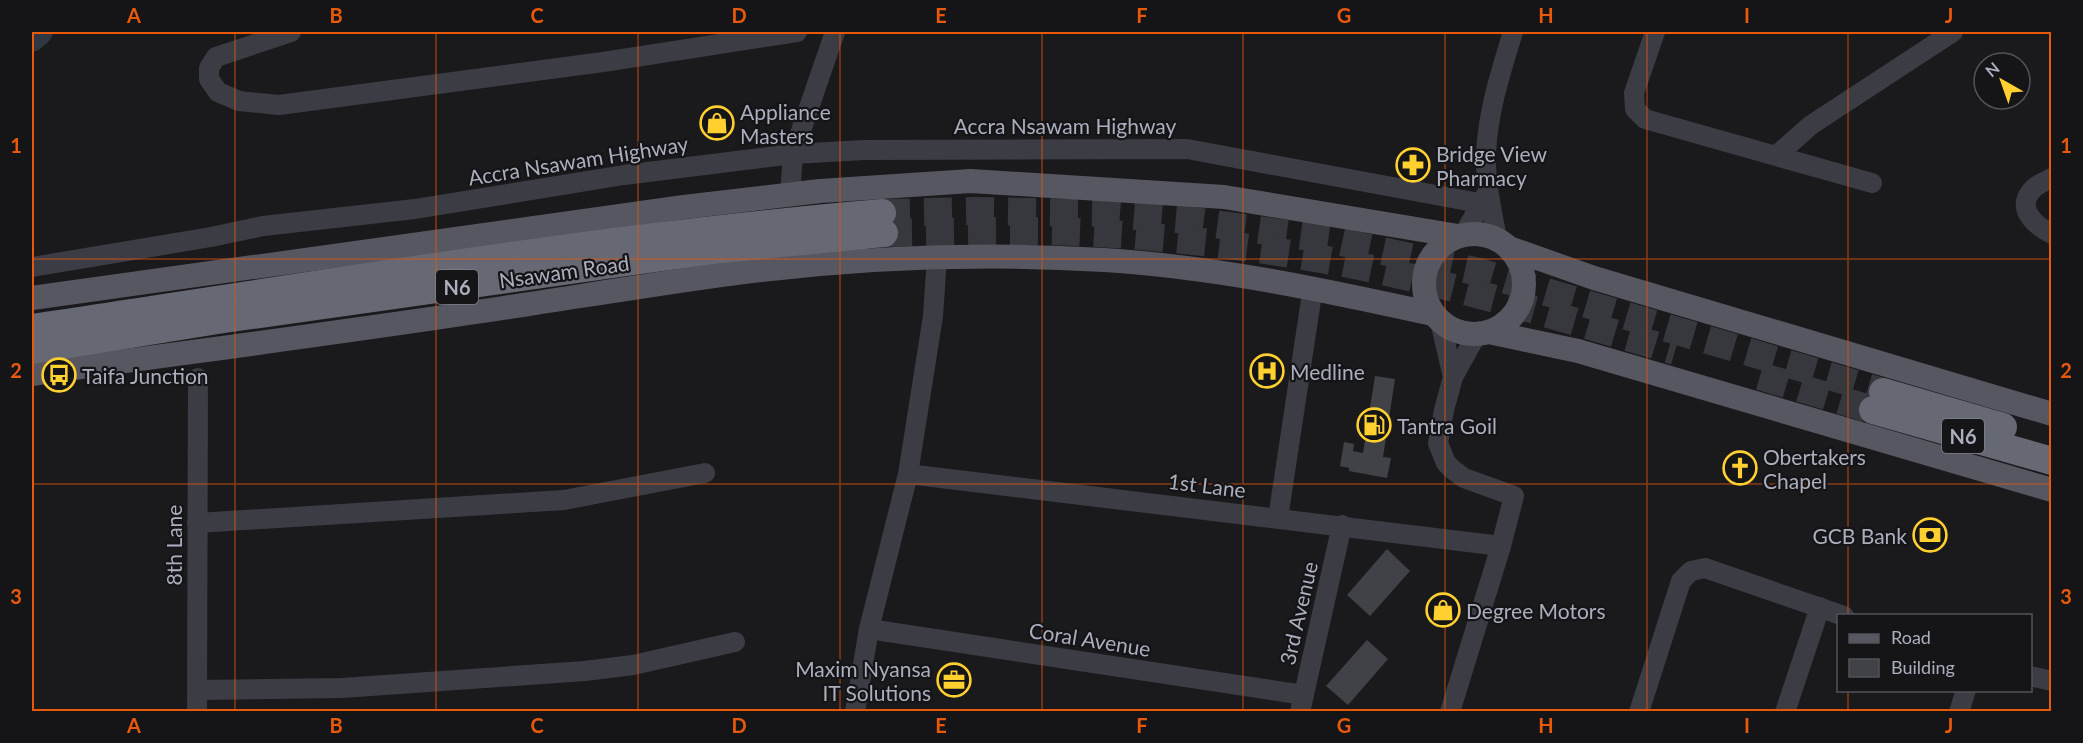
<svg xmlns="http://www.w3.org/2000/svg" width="2083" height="743" font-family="Lato,sans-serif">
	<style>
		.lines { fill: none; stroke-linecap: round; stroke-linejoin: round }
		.river { stroke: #2e3742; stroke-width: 27 }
		.building { fill: #414247 }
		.highway-tunnel { stroke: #37383d; stroke-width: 28; stroke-dasharray: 28 14; stroke-linecap: butt }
		.minor { stroke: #3c3d44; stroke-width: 20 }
		.major { stroke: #565761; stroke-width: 24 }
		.highway { stroke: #666873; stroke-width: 28 }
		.grid { fill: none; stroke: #e8590c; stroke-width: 1.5; stroke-opacity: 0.55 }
		.labels { text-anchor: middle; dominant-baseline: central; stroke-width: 4.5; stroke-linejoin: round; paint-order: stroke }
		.shield { fill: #151518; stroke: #7e818c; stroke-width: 1.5 }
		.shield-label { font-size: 20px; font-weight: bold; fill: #abafbd }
		.poi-label { font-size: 21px; fill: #abafbd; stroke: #151518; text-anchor: start }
		.street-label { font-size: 21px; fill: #abafbd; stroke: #151518 }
		.neatline { fill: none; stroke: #e8590c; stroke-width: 2 }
		.grid-label { font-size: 20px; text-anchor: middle; font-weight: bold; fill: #e8590c }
	</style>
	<rect width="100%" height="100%" fill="#1a1a1d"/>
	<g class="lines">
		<polyline class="river" points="32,38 39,32"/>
	</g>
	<g class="building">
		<polygon points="1375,376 1395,379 1383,457 1391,458 1387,478 1349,471 1349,468 1340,466 1344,442 1354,444 1353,451 1363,453"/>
		<polygon points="1387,549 1410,571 1370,616 1347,595"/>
		<polygon points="1367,640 1388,659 1348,705 1326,686"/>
	</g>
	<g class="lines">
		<g class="highway-tunnel">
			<polyline points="882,213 976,211 1100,213 1186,220 1332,240 1479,272 1883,392"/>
			<path d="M 884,233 C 955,232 1026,229 1097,233 C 1182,238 1271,249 1354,265 C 1463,287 1569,320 1675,351"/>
			<polyline points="1760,376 1873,410"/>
		</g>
		<g class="minor">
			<polyline points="291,32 216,57 209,68 209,79 218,92 239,101 279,105 603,62 797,32"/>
			<polyline points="1655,32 1634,93 1635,109 1645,119 1872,183"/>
			<polyline points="1777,155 1811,125 1953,32"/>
			<path d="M 2052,178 C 2046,181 2038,184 2034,188 C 2014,207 2034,225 2052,234"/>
			<polyline points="790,194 793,154 835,32"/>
			<polyline points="1464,234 1486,195"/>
			<path d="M 1497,239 C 1492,211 1485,182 1486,153 C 1488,111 1501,71 1513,32"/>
			<polyline points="32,267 211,237 263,226 415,209 624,175 793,154 864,150 1187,149 1490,205"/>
			<polyline points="1440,321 1453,377"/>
			<polyline points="908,474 1501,546"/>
			<polyline points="1278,518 1313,287"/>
			<polyline points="197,523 564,500 705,473"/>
			<polyline points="869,629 1304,695"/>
			<polyline points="2030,676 2052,681"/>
			<polyline points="198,690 342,688 585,671 633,665 735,642"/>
			<polyline points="197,712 198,378"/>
			<polyline points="855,712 869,629 908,474 933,316 937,258"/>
			<polyline points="1300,712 1342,525"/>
			<polyline points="1450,712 1501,546 1514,496 1464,478 1452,469 1446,463 1438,443 1444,410 1453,377 1477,334"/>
			<polyline points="1639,712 1681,581 1691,571 1705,568 1844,616"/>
			<polyline points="1785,712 1820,607"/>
			<polyline points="1959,712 1966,690"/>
		</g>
		<g class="major">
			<circle cx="1474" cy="284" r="50"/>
			<polyline points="1509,248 1594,278 2052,414"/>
			<polyline points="32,298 684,207 820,191 971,181 1224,197 1458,236"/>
			<polyline points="1489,332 1578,351 2052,490"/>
			<path d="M 32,374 C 189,352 346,332 503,308 C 576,297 648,285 721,275 C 847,258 976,252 1104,260 C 1216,267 1324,290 1433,314"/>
		</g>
		<g class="highway">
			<path d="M 32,328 C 314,286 597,237 882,213"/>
			<polyline points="32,350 224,319 634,261 722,249 884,233"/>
			<polyline points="1883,392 2003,427"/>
			<polyline points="1873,410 2052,461"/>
		</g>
	</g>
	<path class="grid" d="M 235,32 L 235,712M 436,32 L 436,712M 638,32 L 638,712M 840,32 L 840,712M 1042,32 L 1042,712M 1243,32 L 1243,712M 1445,32 L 1445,712M 1647,32 L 1647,712M 1848,32 L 1848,616M 32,259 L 2052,259M 32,484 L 2052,484M 1848,690 L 1848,712"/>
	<defs>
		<symbol id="shop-ring" viewBox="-11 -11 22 22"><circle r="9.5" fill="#151518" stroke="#ffd02f" stroke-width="1.5"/><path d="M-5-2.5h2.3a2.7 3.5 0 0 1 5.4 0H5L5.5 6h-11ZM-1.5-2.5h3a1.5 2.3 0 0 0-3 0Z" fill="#ffd02f"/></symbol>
		<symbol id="pharmacy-ring" viewBox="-11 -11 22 22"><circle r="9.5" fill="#151518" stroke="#ffd02f" stroke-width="1.5"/><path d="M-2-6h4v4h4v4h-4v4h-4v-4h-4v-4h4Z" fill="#ffd02f"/></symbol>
		<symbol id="hospital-ring" viewBox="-11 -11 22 22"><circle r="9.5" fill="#151518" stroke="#ffd02f" stroke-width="1.5"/><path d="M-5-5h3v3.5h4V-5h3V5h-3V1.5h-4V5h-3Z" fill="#ffd02f"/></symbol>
		<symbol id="bus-ring" viewBox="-11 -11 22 22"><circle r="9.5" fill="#151518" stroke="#ffd02f" stroke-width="1.5"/><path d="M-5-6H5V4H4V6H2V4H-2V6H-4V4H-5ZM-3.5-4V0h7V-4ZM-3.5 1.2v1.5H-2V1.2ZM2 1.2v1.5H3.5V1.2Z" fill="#ffd02f"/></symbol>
		<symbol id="fuel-ring" viewBox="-11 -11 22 22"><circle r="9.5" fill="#151518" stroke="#ffd02f" stroke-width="1.5"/><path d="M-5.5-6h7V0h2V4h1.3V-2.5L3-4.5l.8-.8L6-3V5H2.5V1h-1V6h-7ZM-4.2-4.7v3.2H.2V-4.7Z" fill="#ffd02f"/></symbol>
		<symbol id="church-ring" viewBox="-11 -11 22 22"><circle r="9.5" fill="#151518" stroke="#ffd02f" stroke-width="1.5"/><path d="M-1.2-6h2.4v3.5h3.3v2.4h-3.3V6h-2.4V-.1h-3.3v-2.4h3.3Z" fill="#ffd02f"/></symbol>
		<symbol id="bank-ring" viewBox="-11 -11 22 22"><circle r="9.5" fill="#151518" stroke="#ffd02f" stroke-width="1.5"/><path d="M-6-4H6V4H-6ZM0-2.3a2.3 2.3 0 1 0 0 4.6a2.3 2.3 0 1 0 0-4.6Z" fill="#ffd02f"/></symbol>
		<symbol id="office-ring" viewBox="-11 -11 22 22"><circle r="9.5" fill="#151518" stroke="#ffd02f" stroke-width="1.5"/><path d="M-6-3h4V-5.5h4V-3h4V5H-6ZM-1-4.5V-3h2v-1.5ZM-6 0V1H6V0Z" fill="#ffd02f"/></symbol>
	</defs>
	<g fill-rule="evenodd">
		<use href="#shop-ring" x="698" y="104" width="38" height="38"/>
		<use href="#pharmacy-ring" x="1394" y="146" width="38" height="38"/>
		<use href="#hospital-ring" x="1248" y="352" width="38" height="38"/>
		<use href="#bus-ring" x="40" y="356" width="38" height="38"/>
		<use href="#fuel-ring" x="1355" y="406" width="38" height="38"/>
		<use href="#church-ring" x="1721" y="449" width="38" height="38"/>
		<use href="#bank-ring" x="1911" y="516" width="38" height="38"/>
		<use href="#shop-ring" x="1424" y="591" width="38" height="38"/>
		<use href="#office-ring" x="935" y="661" width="38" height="38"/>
	</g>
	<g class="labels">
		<g class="shield">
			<rect x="436" y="270" width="42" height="34" rx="4.5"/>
			<rect x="1942" y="419" width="42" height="34" rx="4.5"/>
		</g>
		<g class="shield-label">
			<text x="457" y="287">N6</text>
			<text x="1963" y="436">N6</text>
		</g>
		<g class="poi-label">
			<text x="740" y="111">Appliance<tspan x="740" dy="24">Masters</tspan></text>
			<text x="1436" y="153">Bridge View<tspan x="1436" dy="24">Pharmacy</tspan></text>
			<text x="1290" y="371">Medline</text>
			<text x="82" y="375">Taifa Junction</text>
			<text x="1397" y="425">Tantra Goil</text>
			<text x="1763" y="456">Obertakers<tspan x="1763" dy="24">Chapel</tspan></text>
			<text x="1907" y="535" text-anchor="end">GCB Bank</text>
			<text x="1466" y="610">Degree Motors</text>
			<text x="931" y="668" text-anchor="end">Maxim Nyansa<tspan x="931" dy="24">IT Solutions</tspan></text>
		</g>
		<g class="street-label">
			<text x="1065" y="125">Accra Nsawam Highway</text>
			<text transform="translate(578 160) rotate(-9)">Accra Nsawam Highway</text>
			<text transform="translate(564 271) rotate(-8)">Nsawam Road</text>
			<text transform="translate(1207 485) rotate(7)">1st Lane</text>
			<text transform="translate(173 545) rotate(-90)">8th Lane</text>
			<text transform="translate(1298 613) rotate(-77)">3rd Avenue</text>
			<text transform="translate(1090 639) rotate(9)">Coral Avenue</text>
		</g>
	</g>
	<rect width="2083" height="743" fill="none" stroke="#151518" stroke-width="66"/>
	<rect x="1837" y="614" width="195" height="78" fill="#151518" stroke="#51535a" stroke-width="1.5"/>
	<rect x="1849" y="634" width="30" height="9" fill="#565761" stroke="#51535a" stroke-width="1.5"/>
	<text x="1891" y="644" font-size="18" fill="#abafbd">Road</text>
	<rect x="1849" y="659" width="30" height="18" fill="#414247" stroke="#51535a" stroke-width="1.5"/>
	<text x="1891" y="674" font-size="18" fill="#abafbd">Building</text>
	<g transform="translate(2002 81) rotate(320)"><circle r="28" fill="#151518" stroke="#51535a" stroke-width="1.5"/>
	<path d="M0-4.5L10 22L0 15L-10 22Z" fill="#ffd02f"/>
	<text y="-9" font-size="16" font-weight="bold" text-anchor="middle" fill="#abafbd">N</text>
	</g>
	<rect x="33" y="33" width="2017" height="677" class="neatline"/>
	<g class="grid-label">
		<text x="134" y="23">A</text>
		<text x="336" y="23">B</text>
		<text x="537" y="23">C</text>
		<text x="739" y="23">D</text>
		<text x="941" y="23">E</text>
		<text x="1142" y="23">F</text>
		<text x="1344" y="23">G</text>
		<text x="1546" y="23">H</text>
		<text x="1747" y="23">I</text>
		<text x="1949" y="23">J</text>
		<text x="16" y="153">1</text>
		<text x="2066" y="153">1</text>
		<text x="16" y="378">2</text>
		<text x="2066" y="378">2</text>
		<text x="16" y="604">3</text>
		<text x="2066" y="604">3</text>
		<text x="134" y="733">A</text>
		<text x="336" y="733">B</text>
		<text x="537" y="733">C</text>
		<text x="739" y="733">D</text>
		<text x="941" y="733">E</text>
		<text x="1142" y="733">F</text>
		<text x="1344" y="733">G</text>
		<text x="1546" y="733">H</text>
		<text x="1747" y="733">I</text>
		<text x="1949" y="733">J</text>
	</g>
</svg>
